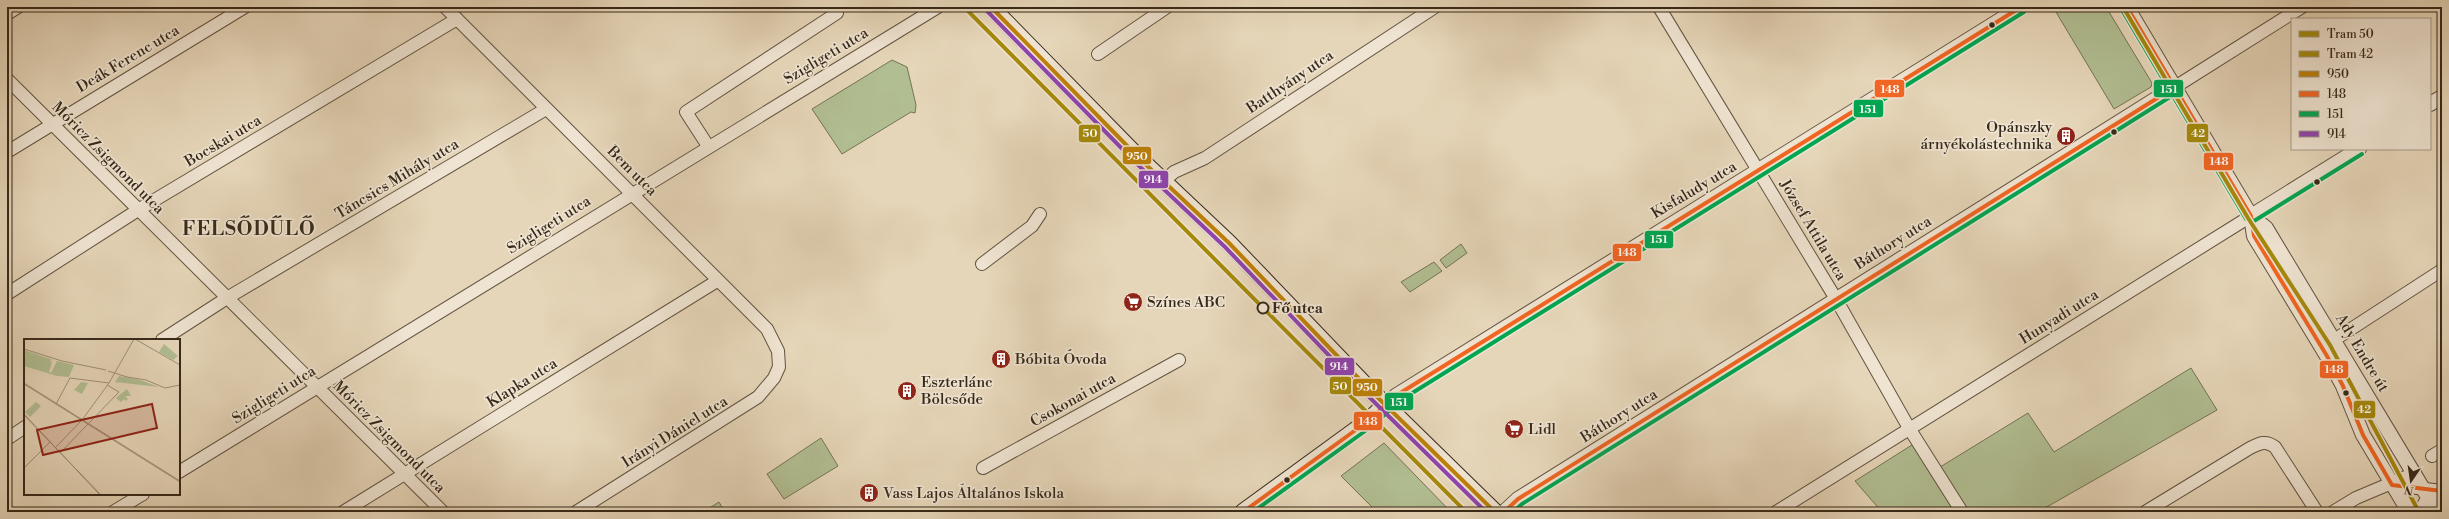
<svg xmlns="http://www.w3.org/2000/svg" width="2449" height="519" font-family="'Libre Bodoni',serif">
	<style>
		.green { fill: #b1be92; stroke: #747456 }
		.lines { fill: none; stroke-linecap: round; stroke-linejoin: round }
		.minor-casing { stroke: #625441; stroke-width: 14 }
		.tertiary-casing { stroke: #625441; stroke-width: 16 }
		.secondary-casing { stroke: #362919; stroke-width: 18 }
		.minor { stroke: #efe4d2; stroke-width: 12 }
		.tertiary { stroke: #efe4d2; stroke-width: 14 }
		.secondary { stroke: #efe4d2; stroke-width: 16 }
		.bus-1-casing { stroke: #efe4d2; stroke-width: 7 }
		.bus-2-casing { stroke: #efe4d2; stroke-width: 7 }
		.bus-3-casing { stroke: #efe4d2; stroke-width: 7 }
		.bus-4-casing { stroke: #efe4d2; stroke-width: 7 }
		.bus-1 { stroke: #bd8008; stroke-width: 4 }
		.bus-2 { stroke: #f26522; stroke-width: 4 }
		.bus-3 { stroke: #00a651; stroke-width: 4 }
		.bus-4 { stroke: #8e44ad; stroke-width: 4 }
		.tram-1-casing { stroke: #efe4d2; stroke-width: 7 }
		.tram-2-casing { stroke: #efe4d2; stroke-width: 7 }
		.tram-1 { stroke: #a5890b; stroke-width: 4 }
		.tram-2 { stroke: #a5890b; stroke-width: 4 }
		.bus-dot { fill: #362919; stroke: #efe4d2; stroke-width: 1.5 }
		.stop-dot { fill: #efe4d2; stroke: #362919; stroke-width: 2 }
		.labels { text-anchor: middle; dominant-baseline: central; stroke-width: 3.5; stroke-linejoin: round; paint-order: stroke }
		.street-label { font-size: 15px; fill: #362919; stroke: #efe4d2 }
		.poi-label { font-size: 15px; fill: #362919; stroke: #efe4d2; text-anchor: start }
		.stop-label { font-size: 15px; font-weight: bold; fill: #362919; stroke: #efe4d2; text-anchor: start }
		.district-label { font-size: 19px; font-weight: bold; letter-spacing: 1px; fill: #362919; stroke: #efe4d2 }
		.inset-road { fill: none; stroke: #a09179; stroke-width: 1 }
		.view { fill: #8f2418; fill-opacity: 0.15; stroke: #8f2418; stroke-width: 2 }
		.inset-edge { fill: none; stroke: #362919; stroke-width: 2 }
		.line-badge { stroke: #efe4d2; stroke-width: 1.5 }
		.badge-label { font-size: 11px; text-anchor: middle; font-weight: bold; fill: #fff }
	</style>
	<rect width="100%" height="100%" fill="#e6d6b9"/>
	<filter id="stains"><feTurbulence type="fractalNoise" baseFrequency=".005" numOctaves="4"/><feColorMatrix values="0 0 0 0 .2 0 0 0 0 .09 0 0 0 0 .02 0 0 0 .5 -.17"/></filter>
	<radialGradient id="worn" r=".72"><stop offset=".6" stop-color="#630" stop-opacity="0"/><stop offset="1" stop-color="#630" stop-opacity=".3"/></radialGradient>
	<g class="green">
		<polygon points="2053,7 2106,7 2152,83 2151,87 2114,109"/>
		<polygon points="892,60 907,67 916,105 915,113 911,112 842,154 812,109"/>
		<polygon points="1461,244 1467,253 1446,268 1440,260"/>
		<polygon points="1434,262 1442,271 1410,292 1401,282"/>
		<polygon points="2191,368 2217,410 2038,512 1882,512 1855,481 1915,443 1932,472 2028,413 2054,452"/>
		<polygon points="821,438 838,466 784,499 767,474"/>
		<polygon points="1384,443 1451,512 1377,512 1341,476"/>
		<polygon points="719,502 725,512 703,512"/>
	</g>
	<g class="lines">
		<defs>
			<g id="minor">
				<polyline points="445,7 767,329 778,351 779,367 774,378 758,397 576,512"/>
				<polyline points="1659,7 1836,299 1909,428 1962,512"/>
				<polyline points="7,14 18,7"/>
				<polyline points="1098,54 1167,7"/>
				<polyline points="7,79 443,512"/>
				<polyline points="2175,87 2302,7"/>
				<polyline points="708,146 686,112 837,13"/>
				<polyline points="7,152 245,7"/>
				<polyline points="1163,182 1174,172 1205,158 1435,7"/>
				<polyline points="982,264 1032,226 1040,214"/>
				<polyline points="7,294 138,210 457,19"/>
				<polyline points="162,340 227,298 546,109"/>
				<polyline points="2330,349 2334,340 2442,270"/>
				<polyline points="7,439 25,427"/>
				<polyline points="2432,456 2442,450"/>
				<polyline points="983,468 1179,360"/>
				<polyline points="179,472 938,7"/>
				<polyline points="2392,485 2442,491"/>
				<polyline points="113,512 143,494"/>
				<polyline points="343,512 717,281"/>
				<polyline points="1776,512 2251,216"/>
				<path d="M 2145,512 L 2250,448 C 2260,443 2266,440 2275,447 L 2317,512"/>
				<polyline points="2333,512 2356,498 2415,473"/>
				<polyline points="2419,512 2428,497 2435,495"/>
			</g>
			<g id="tertiary">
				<polyline points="2127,7 2251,216 2254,236 2327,356 2343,386 2363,435 2409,512"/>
				<polyline points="2430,104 2442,97"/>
				<polyline points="2251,216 2266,228 2437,512"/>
				<polyline points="2251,216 2359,149"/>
				<polyline points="1385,405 1397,395 2021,7"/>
				<polyline points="1504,512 1518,499 2175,87"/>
			</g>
			<g id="secondary">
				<polyline points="991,7 1141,160 1229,243 1367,387 1495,512"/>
				<polyline points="1243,512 1368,421 1385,405"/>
			</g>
		</defs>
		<use href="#minor" class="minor-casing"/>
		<use href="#tertiary" class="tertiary-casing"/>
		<use href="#secondary" class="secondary-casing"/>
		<use href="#minor" class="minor"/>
		<use href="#tertiary" class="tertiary"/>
		<use href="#secondary" class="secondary"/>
		<defs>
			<polyline id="bus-1" points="991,7 1141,160 1229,243 1367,387 1495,512"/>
			<g id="bus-2">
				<polyline points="2127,7 2251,216 2254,236 2327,356 2343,386 2363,435 2392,485 2442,491"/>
				<polyline points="1243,512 1368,421 1397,395 2021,7"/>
				<polyline points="1504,512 1518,499 2175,87"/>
			</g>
			<g id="bus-3">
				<polyline points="2122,10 2246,219"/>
				<polyline points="2254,221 2362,154"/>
				<polyline points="1253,512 1372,426 1401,400 2024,12"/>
				<polyline points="1513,512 1522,504 2178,92"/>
			</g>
			<polyline id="bus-4" points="987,11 1137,164 1225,247 1363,391 1486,512"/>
		</defs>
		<use href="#bus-1" class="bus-1-casing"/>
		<use href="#bus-2" class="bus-2-casing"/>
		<use href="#bus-3" class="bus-3-casing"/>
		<use href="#bus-4" class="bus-4-casing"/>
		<use href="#bus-1" class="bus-1"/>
		<use href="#bus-2" class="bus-2"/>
		<use href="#bus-3" class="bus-3"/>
		<use href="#bus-4" class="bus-4"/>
		<defs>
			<polyline id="tram-1" points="964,7 1466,512"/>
			<polyline id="tram-2" points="2123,7 2248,218 2330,345 2419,512"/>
		</defs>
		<use href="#tram-1" class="tram-1-casing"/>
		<use href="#tram-2" class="tram-2-casing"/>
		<use href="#tram-1" class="tram-1"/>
		<use href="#tram-2" class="tram-2"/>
	</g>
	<defs>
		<symbol id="building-disc" viewBox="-11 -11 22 22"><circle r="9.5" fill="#8f2418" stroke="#efe4d2"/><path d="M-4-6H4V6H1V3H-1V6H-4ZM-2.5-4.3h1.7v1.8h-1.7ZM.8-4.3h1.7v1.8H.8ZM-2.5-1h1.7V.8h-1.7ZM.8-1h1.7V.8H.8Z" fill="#fff"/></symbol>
		<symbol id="supermarket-disc" viewBox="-11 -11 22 22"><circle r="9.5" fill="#8f2418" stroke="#efe4d2"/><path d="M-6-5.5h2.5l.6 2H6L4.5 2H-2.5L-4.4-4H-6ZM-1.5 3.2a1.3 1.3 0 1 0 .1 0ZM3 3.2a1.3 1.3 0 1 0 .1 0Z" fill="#fff"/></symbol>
	</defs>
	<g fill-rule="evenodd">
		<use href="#building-disc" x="2055" y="125" width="22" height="22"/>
		<use href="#supermarket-disc" x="1122" y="291" width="22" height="22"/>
		<use href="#building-disc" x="990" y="348" width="22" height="22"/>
		<use href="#building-disc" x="896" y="380" width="22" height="22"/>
		<use href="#supermarket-disc" x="1503" y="418" width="22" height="22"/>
		<use href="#building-disc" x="858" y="482" width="22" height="22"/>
	</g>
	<g class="bus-dot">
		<circle cx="1992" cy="25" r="3.5"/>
		<circle cx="2114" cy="132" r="3.5"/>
		<circle cx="2317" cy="182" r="3.5"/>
		<circle cx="2346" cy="393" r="3.5"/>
		<circle cx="1287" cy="480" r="3.5"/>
	</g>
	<circle class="stop-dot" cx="1263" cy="308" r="5.5"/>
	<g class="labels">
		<g class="street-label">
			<text transform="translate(826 56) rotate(-31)">Szigligeti utca</text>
			<text transform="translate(128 59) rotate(-31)">Deák Ferenc utca</text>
			<text transform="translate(1290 82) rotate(-34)">Batthyány utca</text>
			<text transform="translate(223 141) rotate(-31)">Bocskai utca</text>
			<text transform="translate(108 158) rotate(45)">Móricz Zsigmond utca</text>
			<text transform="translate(632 171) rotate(45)">Bem utca</text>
			<text transform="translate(397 179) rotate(-31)">Táncsics Mihály utca</text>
			<text transform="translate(1694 190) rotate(-31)">Kisfaludy utca</text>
			<text transform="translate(549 225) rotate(-32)">Szigligeti utca</text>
			<text transform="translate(1813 230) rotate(59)">József Attila utca</text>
			<text transform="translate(1893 243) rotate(-32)">Báthory utca</text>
			<text transform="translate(2059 317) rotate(-32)">Hunyadi utca</text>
			<text transform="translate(2362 353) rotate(59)">Ady Endre út</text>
			<text transform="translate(522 383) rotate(-32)">Klapka utca</text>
			<text transform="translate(274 395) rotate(-32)">Szigligeti utca</text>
			<text transform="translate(1073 400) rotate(-29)">Csokonai utca</text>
			<text transform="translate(1619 416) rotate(-32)">Báthory utca</text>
			<text transform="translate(675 432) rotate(-32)">Irányi Dániel utca</text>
			<text transform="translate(389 437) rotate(45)">Móricz Zsigmond utca</text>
		</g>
		<g class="poi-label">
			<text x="2052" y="127" text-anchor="end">Opánszky<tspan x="2052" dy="17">árnyékolástechnika</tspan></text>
			<text x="1147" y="302">Színes ABC</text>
			<text x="1015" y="359">Bóbita Óvoda</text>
			<text x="921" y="382">Eszterlánc<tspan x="921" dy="17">Bölcsőde</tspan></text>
			<text x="1528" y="429">Lidl</text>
			<text x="883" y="493">Vass Lajos Általános Iskola</text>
		</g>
		<g class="stop-label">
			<text x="1272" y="308">Fő utca</text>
		</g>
		<g class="district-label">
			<text x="249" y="229">FELSŐDŰLŐ</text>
		</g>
	</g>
	<g transform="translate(24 339)">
		<rect width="156" height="156" fill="#e6d6b9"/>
		<path d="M 140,5 L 154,17 L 149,21 L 135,13 ZM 0,11 L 29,21 L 25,22 L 28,23 L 25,33 L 27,34 L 33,22 L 50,26 L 45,38 L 33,37 L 0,27 ZM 95,37 L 116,41 L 135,48 L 91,43 ZM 57,43 L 64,44 L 58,55 L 50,51 ZM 103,50 L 107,57 L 101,57 L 104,60 L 102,62 L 100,60 L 97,63 L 92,59 ZM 12,63 L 17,67 L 6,78 L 1,73 Z" fill="#b1be92"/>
		<path class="inset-road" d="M 111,0 L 156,26M 0,10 L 38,22 L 82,31M 84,32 L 103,38 L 122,41 L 141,49 L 156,46M 0,44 L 156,142M 0,45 L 156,143M 32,65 L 46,39 L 85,44M 0,75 L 76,156M 0,76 L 77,156M 58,81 L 85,44 L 110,0M 64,85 L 95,53 L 83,46M 31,109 L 57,82M 36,114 L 64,85M 0,129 L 26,103"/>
		<path class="view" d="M 128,65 L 133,89 L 19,116 L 13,91 Z"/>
		<rect width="156" height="156" class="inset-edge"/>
	</g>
	<g class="line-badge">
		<rect x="2153" y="79" width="31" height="19" rx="4" fill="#00a651"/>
		<rect x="1874" y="79" width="31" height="19" rx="4" fill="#f26522"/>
		<rect x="1853" y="99" width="31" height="19" rx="4" fill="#00a651"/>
		<rect x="2186" y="123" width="23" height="20" rx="4" fill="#a5890b"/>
		<rect x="1078" y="124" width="23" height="19" rx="4" fill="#a5890b"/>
		<rect x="1122" y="146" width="30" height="19" rx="4" fill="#bd8008"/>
		<rect x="2203" y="152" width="31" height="19" rx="4" fill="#f26522"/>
		<rect x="1138" y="170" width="31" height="19" rx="4" fill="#8e44ad"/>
		<rect x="1644" y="230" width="30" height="19" rx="4" fill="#00a651"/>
		<rect x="1612" y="243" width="30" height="19" rx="4" fill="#f26522"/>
		<rect x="1324" y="357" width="31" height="19" rx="4" fill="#8e44ad"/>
		<rect x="2319" y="360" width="30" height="19" rx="4" fill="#f26522"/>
		<rect x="1329" y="376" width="23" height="19" rx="4" fill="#a5890b"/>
		<rect x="1352" y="378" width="31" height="19" rx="4" fill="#bd8008"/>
		<rect x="1384" y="392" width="30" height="19" rx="4" fill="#00a651"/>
		<rect x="2353" y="400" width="23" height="19" rx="4" fill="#a5890b"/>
		<rect x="1353" y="411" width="30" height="20" rx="4" fill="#f26522"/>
	</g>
	<g class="badge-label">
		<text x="2169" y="93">151</text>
		<text x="1890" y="93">148</text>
		<text x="1868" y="113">151</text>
		<text x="2198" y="137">42</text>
		<text x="1090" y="137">50</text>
		<text x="1137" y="160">950</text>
		<text x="2219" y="165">148</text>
		<text x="1153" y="183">914</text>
		<text x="1659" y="243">151</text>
		<text x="1627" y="256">148</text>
		<text x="1339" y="370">914</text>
		<text x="2334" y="373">148</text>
		<text x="1340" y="390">50</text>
		<text x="1367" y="391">950</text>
		<text x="1399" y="406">151</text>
		<text x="2364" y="413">42</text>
		<text x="1368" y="425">148</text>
	</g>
	<rect width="2449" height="519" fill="none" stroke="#e6d6b9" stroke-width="24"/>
	<rect x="8" y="8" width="2433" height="503" fill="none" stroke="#362919" stroke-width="2"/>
	<rect x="12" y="12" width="2425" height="495" fill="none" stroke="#362919"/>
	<rect x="2291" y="18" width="140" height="132" fill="#efe4d2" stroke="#a59988"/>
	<rect x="2299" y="31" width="20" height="6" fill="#a5890b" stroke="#a59988"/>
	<text x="2327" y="38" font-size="12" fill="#362919">Tram 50</text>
	<rect x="2299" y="51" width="20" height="6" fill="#a5890b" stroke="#a59988"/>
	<text x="2327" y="58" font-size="12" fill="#362919">Tram 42</text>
	<rect x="2299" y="71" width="20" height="6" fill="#bd8008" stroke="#a59988"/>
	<text x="2327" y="78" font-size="12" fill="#362919">950</text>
	<rect x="2299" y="91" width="20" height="6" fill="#f26522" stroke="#a59988"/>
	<text x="2327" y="98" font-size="12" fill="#362919">148</text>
	<rect x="2299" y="111" width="20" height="6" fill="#00a651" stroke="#a59988"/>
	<text x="2327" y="118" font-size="12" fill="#362919">151</text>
	<rect x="2299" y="131" width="20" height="6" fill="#8e44ad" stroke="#a59988"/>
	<text x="2327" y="138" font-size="12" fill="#362919">914</text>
	<g transform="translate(2411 481) rotate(193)" stroke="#efe4d2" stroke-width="3" paint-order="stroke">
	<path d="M0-3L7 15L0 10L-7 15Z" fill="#362919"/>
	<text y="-6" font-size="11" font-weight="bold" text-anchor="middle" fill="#362919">N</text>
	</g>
	<rect width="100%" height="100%" filter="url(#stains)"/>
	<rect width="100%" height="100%" fill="url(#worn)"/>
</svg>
